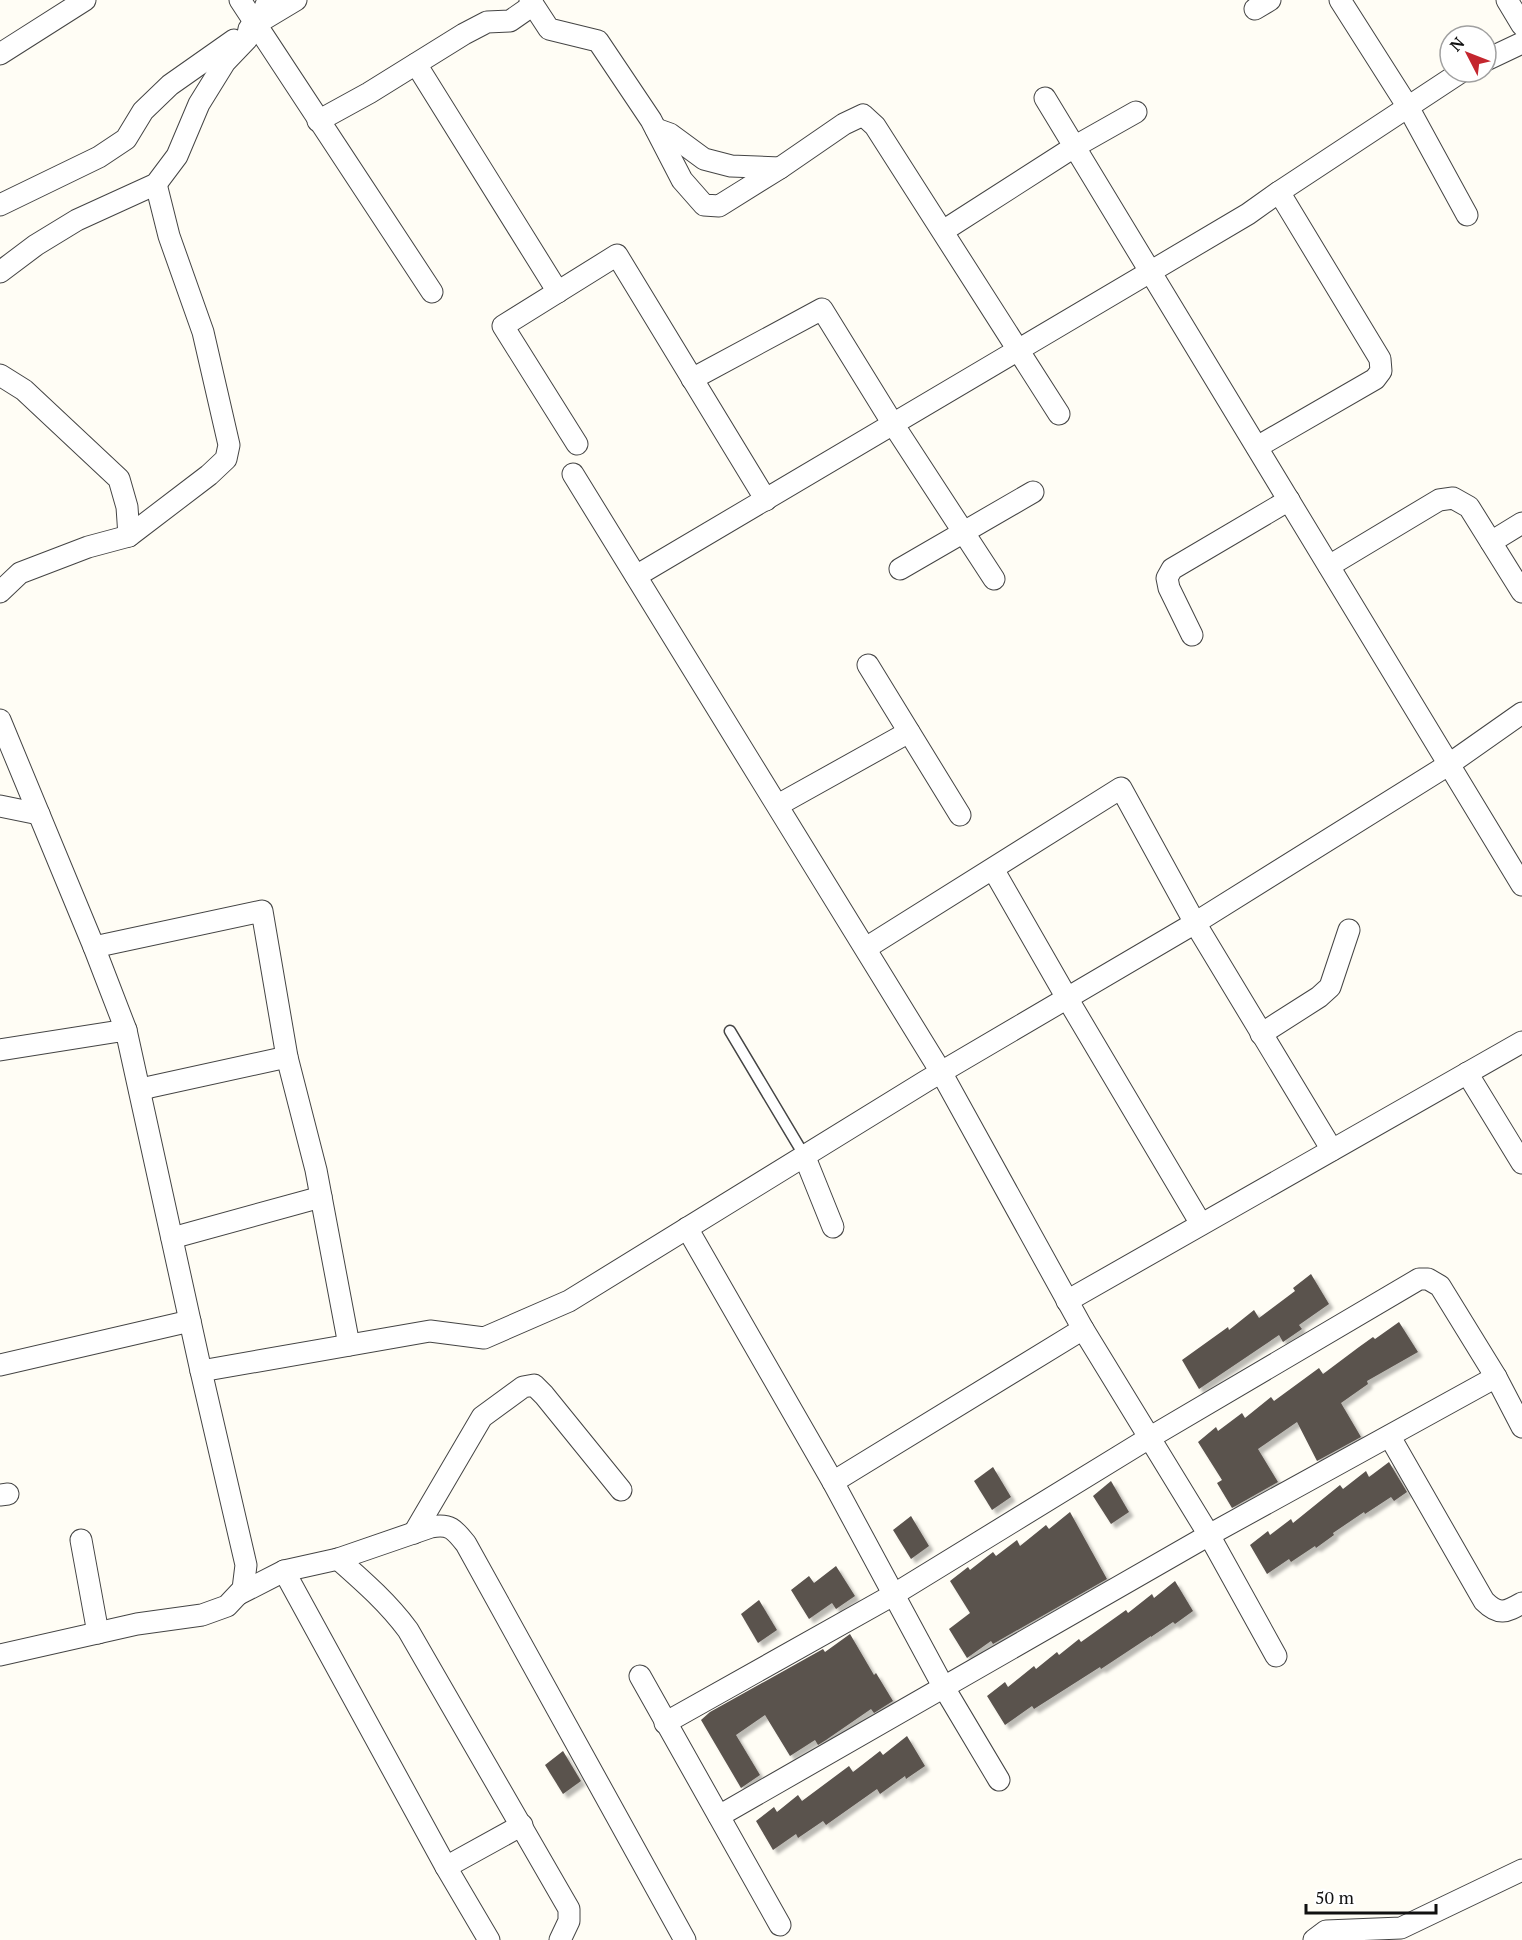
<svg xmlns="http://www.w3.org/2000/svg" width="1522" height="1940" font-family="'PT Serif',serif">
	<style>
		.building { fill: #5a524d; filter: url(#shadow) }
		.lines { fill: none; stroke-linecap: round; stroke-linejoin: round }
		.service-casing { stroke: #444; stroke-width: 13 }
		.minor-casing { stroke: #444; stroke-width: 23 }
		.service { stroke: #fff; stroke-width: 10 }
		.minor { stroke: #fff; stroke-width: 21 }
	</style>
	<defs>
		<filter id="shadow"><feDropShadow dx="4.5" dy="4.5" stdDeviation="1.5" flood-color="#0004"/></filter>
	</defs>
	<rect width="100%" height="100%" fill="#fffdf5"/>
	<g class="building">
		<polygon points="1311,1274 1329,1304 1299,1325 1302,1329 1283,1342 1279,1335 1199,1389 1182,1360 1228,1327 1229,1330 1254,1310 1259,1318 1295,1291 1293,1288"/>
		<polygon points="1399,1322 1418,1352 1367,1381 1368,1384 1341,1403 1361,1437 1317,1461 1297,1422 1258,1449 1278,1482 1232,1508 1217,1483 1222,1480 1198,1442 1216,1427 1218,1431 1242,1413 1245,1418 1271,1397 1274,1401 1319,1368 1323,1374 1359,1347 1373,1337 1375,1339"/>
		<polygon points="1389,1462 1407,1492 1394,1501 1391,1497 1365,1514 1364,1512 1333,1533 1334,1535 1316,1548 1315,1546 1291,1562 1289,1559 1267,1574 1250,1545 1268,1531 1270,1535 1291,1519 1293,1523 1340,1485 1343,1489 1366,1471 1369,1477"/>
		<polygon points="993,1467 1011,1497 992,1510 974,1481"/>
		<polygon points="1111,1481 1129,1512 1111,1524 1093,1496"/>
		<polygon points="1070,1512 1107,1579 993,1644 991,1641 967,1658 949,1629 970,1613 950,1581 968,1567 970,1570 993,1552 996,1556 1017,1540 1020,1546 1046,1525 1049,1529"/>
		<polygon points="911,1516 929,1546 911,1559 893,1530"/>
		<polygon points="836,1566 855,1596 836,1609 832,1603 809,1619 791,1590 809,1576 814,1583"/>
		<polygon points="1175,1581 1193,1611 1175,1624 1173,1622 1151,1637 1151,1636 1101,1669 1100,1667 1034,1709 1032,1706 1005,1725 987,1696 1005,1682 1008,1687 1034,1666 1036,1669 1057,1652 1059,1655 1079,1639 1081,1642 1126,1610 1128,1613 1152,1594 1154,1598"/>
		<polygon points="759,1600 777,1630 758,1643 741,1614"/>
		<polygon points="850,1634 874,1675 876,1673 893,1701 874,1713 871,1709 826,1740 818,1745 815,1740 790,1756 765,1715 736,1735 760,1775 741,1788 701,1720 710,1712 823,1649 825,1652"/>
		<polygon points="907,1736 925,1766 906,1779 905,1776 880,1794 877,1789 826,1825 823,1821 798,1838 796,1834 773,1850 756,1821 774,1807 777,1812 798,1795 802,1801 849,1766 853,1772 880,1751 883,1755"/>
		<polygon points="563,1751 581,1781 563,1794 545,1765"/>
	</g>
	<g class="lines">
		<defs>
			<polyline id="service" points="730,1031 804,1155"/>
			<g id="minor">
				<polyline points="240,0 432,292"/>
				<polyline points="530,0 549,29 598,41 651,120 682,180 704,205 719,206 780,168 844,124 863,115 875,126 1059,414"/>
				<polyline points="1340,0 1408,107 1467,215"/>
				<polyline points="1507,0 1522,25"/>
				<polyline points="1255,9 1270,0"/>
				<polyline points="256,24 296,0"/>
				<polyline points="0,54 85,0"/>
				<polyline points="1486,60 1522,43"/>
				<polyline points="416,64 558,292"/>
				<polyline points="1045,98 1522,885"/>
				<polyline points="318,121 369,93 464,34 487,22 510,21 533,5"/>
				<polyline points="656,129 670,134 704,159 731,166 780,168"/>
				<polyline points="0,205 99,157 126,139 143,111 170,85 234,40"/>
				<polyline points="943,231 1074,147 1136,112"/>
				<polyline points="0,272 36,245 77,220 156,184 177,156 199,104 225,62 247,39 249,29 264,10 268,0"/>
				<polyline points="0,375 24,390 119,479 127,507 129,536"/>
				<polyline points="692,379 822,309 893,424 994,579"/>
				<polyline points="577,444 503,326 617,255 766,500"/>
				<polyline points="1257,447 1375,379 1381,371 1380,359 1279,192"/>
				<polyline points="573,474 941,1072 1083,1329 1209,1535 1276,1656"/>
				<polyline points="1491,542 1522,523"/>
				<polyline points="1329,566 1439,500 1453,498 1469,507 1522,592"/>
				<polyline points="900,569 1033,492"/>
				<polyline points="636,576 1248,214 1279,192 1461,72"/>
				<polyline points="0,592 20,573 88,547 129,536 209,475 226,459 229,445 203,332 169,236 156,184"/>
				<polyline points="1192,635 1169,588 1167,578 1172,569 1289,500"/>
				<polyline points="868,665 960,815"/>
				<polyline points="0,720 94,947 262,911 287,1057 316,1170 349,1345"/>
				<polyline points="778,805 909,732"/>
				<polyline points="0,806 39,814"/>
				<polyline points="993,869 1067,998 1201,1224"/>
				<polyline points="94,947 126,1030"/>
				<polyline points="866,948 1121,788 1195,923 1332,1150"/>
				<polyline points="1261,1034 1319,997 1330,987 1349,930"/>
				<polyline points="0,1050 126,1030 201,1371 246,1565 243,1589 227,1606 202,1615 137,1624 0,1655"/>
				<polyline points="1467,1073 1522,1163"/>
				<polyline points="140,1091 150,1087 287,1057"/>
				<polyline points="804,1155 833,1227"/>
				<polyline points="687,1228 833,1482"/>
				<polyline points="172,1238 321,1197"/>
				<polyline points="1067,1301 1522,1042"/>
				<polyline points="0,1365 190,1321"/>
				<polyline points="201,1371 430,1331 484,1338 569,1301 926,1081 1195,923 1448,765 1522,713"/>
				<path d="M 1390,1437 L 1484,1601 C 1499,1616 1506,1612 1522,1603"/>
				<polyline points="0,1495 8,1494"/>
				<polyline points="414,1533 482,1417 523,1387 534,1385 544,1395 621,1490"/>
				<polyline points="81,1540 98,1633"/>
				<path d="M 338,1559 C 364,1582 388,1603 408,1630 L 569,1909 L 569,1921 L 560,1940"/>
				<polyline points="284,1571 446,1867 489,1940"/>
				<path d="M 239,1594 L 284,1571 L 338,1559 L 431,1527 C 450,1523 455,1530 466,1544 L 685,1940"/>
				<polyline points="640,1676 780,1925"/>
				<polyline points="665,1723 893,1595 1149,1438 1419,1279 1428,1279 1440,1286 1496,1377 1522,1427"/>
				<polyline points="999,1780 943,1686 833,1482 1083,1329"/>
				<polyline points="719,1816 1209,1535 1496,1377"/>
				<polyline points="446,1867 522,1825"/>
				<polyline points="1314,1940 1326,1931 1401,1928 1522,1870"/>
			</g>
		</defs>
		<use href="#service" class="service-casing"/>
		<use href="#minor" class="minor-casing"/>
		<use href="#service" class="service"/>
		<use href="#minor" class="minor"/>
	</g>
	<g transform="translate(1468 54) rotate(312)"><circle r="28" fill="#ffffff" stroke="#a0a0a0" stroke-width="1.5"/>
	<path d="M0-4.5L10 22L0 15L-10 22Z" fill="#c4262e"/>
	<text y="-9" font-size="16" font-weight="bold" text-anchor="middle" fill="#111111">N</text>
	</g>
	<path d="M1306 1904v9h130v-9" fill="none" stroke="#111111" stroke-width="3"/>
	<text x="1315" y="1904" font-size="18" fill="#111111" stroke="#ffffff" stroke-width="4.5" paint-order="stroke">50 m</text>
</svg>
